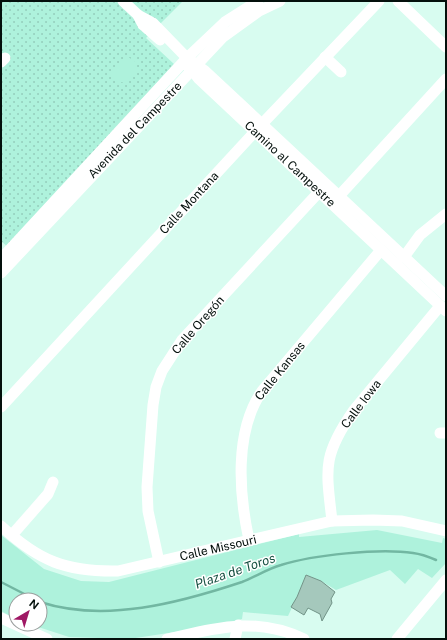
<svg xmlns="http://www.w3.org/2000/svg" width="447" height="640" font-family="'Public Sans',sans-serif">
	<style>
		.grass { fill: url(#grass-dots) }
		.park { fill: #aef2dc }
		.lines { fill: none; stroke-linecap: round; stroke-linejoin: round }
		.stream { stroke: #72b7a2; stroke-width: 2.5 }
		.building { fill: #a5c8bc; stroke: #729488 }
		.minor { stroke: #fff; stroke-width: 11 }
		.labels { text-anchor: middle; dominant-baseline: central; stroke-width: 3; stroke-linejoin: round; paint-order: stroke }
		.street-label { font-size: 12px; fill: #04100c; stroke: #fff }
		.water-label { font-size: 13px; font-style: italic; fill: #185243; stroke: #fff }
	</style>
	<defs>
		<pattern id="grass-dots" width="8" height="8" patternUnits="userSpaceOnUse"><rect width="8" height="8" fill="#aef2dc"/><path d="M2 2h.1M6 6h.1" fill="none" stroke="#94cebc" stroke-width="1.8" stroke-linecap="round"/></pattern>
	</defs>
	<rect width="100%" height="100%" fill="#d8fcf0"/>
	<polygon class="grass" points="1,1 183,1 146,38 174,64 9,248 1,241"/>
	<g class="park">
		<polygon points="128,57 136,62 136,71 125,83 113,80 113,72"/>
		<polygon points="377,530 442,543 443,538 446,539 446,563 432,578 418,569 405,584 390,570 336,590 321,581 306,575 297,597 288,616 243,612 242,619 221,625 129,639 69,637 29,624 40,624 40,600 16,600 16,619 1,611 1,535 44,569 81,581 109,582 299,534 299,537"/>
	</g>
	<g class="lines">
		<g class="stream">
			<polyline points="1,582 36,600"/>
			<path d="M 40,602 C 105,623 179,603 242,582 C 255,577 267,569 281,565 C 313,555 379,548 413,553 C 421,554 429,557 436,560"/>
		</g>
	</g>
	<polygon class="building" points="306,575 321,581 335,592 331,599 332,603 322,621 320,614 308,608 304,615 291,607 297,597"/>
	<g class="lines">
		<g class="minor">
			<polyline points="123,1 138,15 153,23 187,58 205,71 446,296"/>
			<polyline points="398,1 446,47"/>
			<polyline points="138,15 143,25 160,40"/>
			<polyline points="325,57 341,72"/>
			<polyline points="1,62 5,58"/>
			<polyline points="184,63 192,70 199,79 446,311"/>
			<polyline points="339,196 446,79"/>
			<polyline points="404,257 420,235 446,214"/>
			<polyline points="1,259 187,58 225,22 258,1"/>
			<polyline points="1,273 223,37 259,11 280,1"/>
			<polyline points="1,407 262,124 379,1"/>
			<polyline points="440,433 446,433"/>
			<path d="M 332,521 C 326,468 322,456 354,410 L 440,306"/>
			<path d="M 1,526 C 39,561 66,572 118,571 L 332,521 L 373,520 L 402,521 L 446,531"/>
			<polyline points="12,535 48,494 53,482"/>
			<path d="M 249,540 C 239,494 234,432 262,391 L 381,250"/>
			<polyline points="159,562 148,511 147,487 153,405 156,387 162,371 182,340 319,192"/>
			<polyline points="1,618 47,639"/>
			<path d="M 167,639 C 217,628 255,616 304,639"/>
			<polyline points="235,639 238,625"/>
			<polyline points="397,639 446,580"/>
		</g>
	</g>
	<g class="labels">
		<g class="street-label">
			<text transform="translate(135 130) rotate(-46)">Avenida del Campestre</text>
			<text transform="translate(290 164) rotate(43)">Camino al Campestre</text>
			<text transform="translate(189 203) rotate(-47)">Calle Montana</text>
			<text transform="translate(198 325) rotate(-49)">Calle Oregón</text>
			<text transform="translate(280 371) rotate(-51)">Calle Kansas</text>
			<text transform="translate(361 404) rotate(-53)">Calle Iowa</text>
			<text transform="translate(218 548) rotate(-13)">Calle Missouri</text>
		</g>
		<g class="water-label">
			<text transform="translate(235 571) rotate(-19)">Plaza de Toros</text>
		</g>
	</g>
	<rect width="447" height="640" fill="none" stroke="#04100c" stroke-width="4"/>
	<g transform="translate(28 612) rotate(38)"><circle r="19" fill="#ffffff" stroke="#9b9f9e"/>
	<path d="M0-3L7 15L0 10L-7 15Z" fill="#a01865"/>
	<text y="-6" font-size="11" font-weight="bold" text-anchor="middle" fill="#04100c">N</text>
	</g>
</svg>
